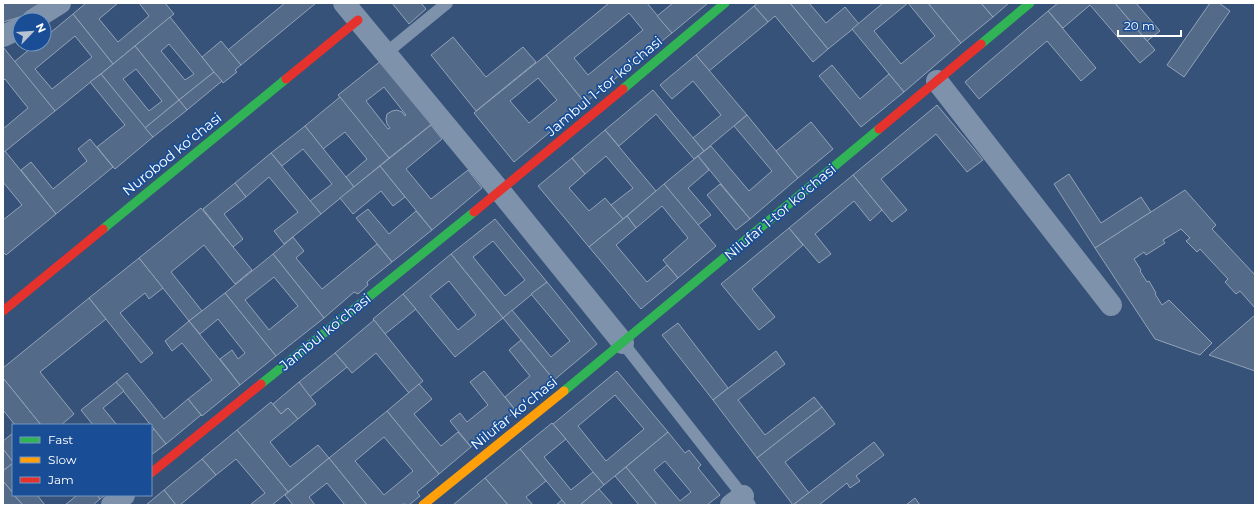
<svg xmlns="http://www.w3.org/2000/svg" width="1258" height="508" font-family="Montserrat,sans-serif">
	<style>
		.building { fill: #536a88; stroke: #93a3b9; fill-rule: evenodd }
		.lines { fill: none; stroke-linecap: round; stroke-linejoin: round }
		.lane { stroke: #7e92ab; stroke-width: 12 }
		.street { stroke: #7e92ab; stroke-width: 22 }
		.fast { stroke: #30b455; stroke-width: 9 }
		.slow { stroke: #ff9f0a; stroke-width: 9 }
		.jam { stroke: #e5322d; stroke-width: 9 }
		.labels { text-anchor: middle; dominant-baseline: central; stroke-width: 3.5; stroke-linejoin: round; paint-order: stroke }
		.street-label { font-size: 14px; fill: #fff; stroke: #194e96 }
	</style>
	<rect width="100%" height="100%" fill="#365279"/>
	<g class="building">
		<polygon points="3,3 41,3 33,13 3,22"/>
		<polygon points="86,3 118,3 99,19 118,42 149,16 139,3 165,3 174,14 113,64 73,14"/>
		<polygon points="285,3 316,3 241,65 228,50"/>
		<polygon points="392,3 421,3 426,9 409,24"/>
		<path d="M 609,3 L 647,3 L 672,33 L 585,103 L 546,55 ZM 629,13 L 643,30 L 588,75 L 574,58 Z"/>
		<polygon points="673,3 708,3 672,33 657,16"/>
		<polygon points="758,3 790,3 828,49 813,62 775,16 768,22 754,6"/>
		<polygon points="790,3 809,3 826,23 845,7 859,24 828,49"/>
		<path d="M 883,3 L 928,3 L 961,43 L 904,92 L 852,29 ZM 908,3 L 935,36 L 901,64 L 874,31 Z"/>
		<polygon points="928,3 981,3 993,17 961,43"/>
		<polygon points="981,3 1009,3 993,17"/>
		<polygon points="1058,3 1115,3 1155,50 1140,63 1090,5 1063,28 1048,11"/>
		<polygon points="1115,3 1136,3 1160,31 1147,41"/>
		<polygon points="1210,3 1219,3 1230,11 1184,77 1167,65"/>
		<polygon points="754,6 768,22 709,71 696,55"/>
		<polygon points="1048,11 1096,68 1081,81 1047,41 979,99 965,82"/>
		<path d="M 73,14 L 113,64 L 55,111 L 14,62 L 36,44 L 44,44 L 44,38 ZM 75,36 L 92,57 L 52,89 L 35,69 Z"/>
		<path d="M 170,17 L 214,72 L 179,100 L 135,46 ZM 169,44 L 194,74 L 185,80 L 161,51 Z"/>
		<polygon points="453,37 486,77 523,47 536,62 476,111 431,55"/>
		<polygon points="221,41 241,65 235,70 237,72 223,83 202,57"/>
		<path d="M 135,46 L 179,100 L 145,128 L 101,74 ZM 136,69 L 162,101 L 149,111 L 123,79 Z"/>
		<polygon points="3,47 55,111 3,153 3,129 28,108 5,79 3,81"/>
		<path d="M 546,55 L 585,103 L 514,162 L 474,113 ZM 538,78 L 557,100 L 529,123 L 510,101 Z"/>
		<polygon points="696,55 747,115 704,151 693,138 721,115 693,81 672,99 660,85"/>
		<path d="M 382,60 L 433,123 L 389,158 L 338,95 ZM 384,87 L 406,115 L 405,116 L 402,112 L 397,110 L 392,111 L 387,114 L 386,119 L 387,124 L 390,128 L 388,129 L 366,101 Z"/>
		<polygon points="832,65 860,99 889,74 904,92 861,127 819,76"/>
		<polygon points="214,72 222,81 187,110 179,100"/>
		<polygon points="101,74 153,137 115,169 97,147 125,125 90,82"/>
		<polygon points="653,90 704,151 694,159 656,114 619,146 605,130"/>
		<polygon points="340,97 389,158 354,187 346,177 367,159 345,132 323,149 305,126"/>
		<polygon points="179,100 187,110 153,137 145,128"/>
		<polygon points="937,105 983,160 967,172 936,134 881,179 907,210 892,222 853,175"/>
		<polygon points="747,115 798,178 750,219 698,156 711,146 749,191 772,171 734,126"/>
		<polygon points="811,122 833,149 798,178 776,151"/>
		<polygon points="431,125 442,139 406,169 431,199 468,170 482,188 432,230 380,166"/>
		<polygon points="305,126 354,187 321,214 310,201 332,184 303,149 282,166 271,153"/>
		<polygon points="605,130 656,191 623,219 611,205 633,188 606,156 585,174 572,158"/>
		<polygon points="90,139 113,167 56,214 21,170 31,162 53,189 87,161 78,149"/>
		<polygon points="5,151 56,214 6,255 3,252 3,220 22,205 3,182 3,153"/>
		<polygon points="271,153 321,214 284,244 274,231 298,212 269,177 246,197 235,183"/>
		<polygon points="698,156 709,170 688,188 711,215 698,225 664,184"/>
		<polygon points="572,158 585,174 569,188 589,211 605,198 623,219 589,247 538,186"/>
		<polygon points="380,166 405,197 393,206 381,191 353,214 340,198"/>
		<polygon points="1069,174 1101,223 1141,197 1151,212 1095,248 1054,184"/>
		<polygon points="853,175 882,210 870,221 854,201 815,234 831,254 819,263 789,228"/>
		<polygon points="235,183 246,197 224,214 243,239 233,247 203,209"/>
		<polygon points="664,184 716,246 678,278 663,260 688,238 662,206 636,228 627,216"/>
		<polygon points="720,184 750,219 736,230 707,195"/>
		<polygon points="1185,190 1216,225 1212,229 1255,275 1255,308 1240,291 1236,294 1225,282 1228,279 1200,249 1197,252 1186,241 1190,238 1181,229 1163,240 1165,243 1146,255 1144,252 1134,259 1141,270 1140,271 1147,282 1149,281 1156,293 1155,294 1162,305 1169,300 1212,343 1200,355 1155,339 1095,248"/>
		<polygon points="201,208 252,270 235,284 204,245 171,272 202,311 189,321 139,258"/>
		<polygon points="368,209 389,234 416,211 432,230 392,262 356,218"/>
		<polygon points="627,216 636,228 616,245 647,282 667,265 678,278 641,309 589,247"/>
		<path d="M 495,219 L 547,282 L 503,318 L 451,254 ZM 493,241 L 525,280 L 505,296 L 473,257 Z"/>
		<polygon points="789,228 803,245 752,289 775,317 759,330 721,284"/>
		<polygon points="293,237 304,251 296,258 322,289 377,244 392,262 367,282 368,285 358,294 354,292 324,318 273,254"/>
		<path d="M 273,254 L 324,318 L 276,356 L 225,293 ZM 274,277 L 298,306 L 269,330 L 245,300 Z"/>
		<path d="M 451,254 L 503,318 L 455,357 L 403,294 ZM 449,281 L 476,315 L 458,330 L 430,296 Z"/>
		<polygon points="139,258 163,288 149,299 145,293 120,313 153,353 141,363 89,298"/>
		<polygon points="547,282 597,344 554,380 503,318 512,310 551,357 570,341 531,294"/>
		<polygon points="225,293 276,356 240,385 220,359 232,350 238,359 245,353 218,319 200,334 189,321"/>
		<polygon points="403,294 416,309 385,334 373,319"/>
		<polygon points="89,298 106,319 40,372 74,414 61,425 41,425 3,378 3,368"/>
		<polygon points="1255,315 1255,371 1209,355"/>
		<polygon points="374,320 423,381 409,393 376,353 352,373 335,353"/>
		<polygon points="189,321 240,385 202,416 188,399 212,380 182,343 172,351 165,341"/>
		<polygon points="678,323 728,388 713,400 662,335"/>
		<polygon points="521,340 554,380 516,411 505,397 530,376 509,350"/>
		<polygon points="776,351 785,364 738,400 765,435 814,397 822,407 757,458 713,400"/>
		<polygon points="335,353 347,367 310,397 299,382"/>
		<polygon points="484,371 516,411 471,447 450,421 460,413 467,422 488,405 470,382"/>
		<path d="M 617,371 L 668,432 L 604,485 L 553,424 ZM 615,395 L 644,429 L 606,461 L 578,426 Z"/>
		<polygon points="127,373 164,419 188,399 201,415 166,444 116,382"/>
		<polygon points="3,378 41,425 15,425 3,410"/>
		<polygon points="116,382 124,391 103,408 117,425 93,425 81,410"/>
		<polygon points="299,382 316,404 298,419 288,408 281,414 273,404"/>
		<polygon points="419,384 432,399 414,414 441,446 458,432 471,447 439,474 387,411"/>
		<polygon points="271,402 281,414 288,408 298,419 270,442 290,467 318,445 329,458 288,492 237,430"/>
		<polygon points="822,407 835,424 785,462 809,493 793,505 757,458"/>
		<path d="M 387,411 L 439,474 L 417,492 L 420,496 L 409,505 L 403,504 L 401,505 L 367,505 L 329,458 ZM 384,437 L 413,471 L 384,495 L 355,461 Z"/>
		<polygon points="552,423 566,439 544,457 571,490 593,472 604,485 580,505 566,505 520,449"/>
		<polygon points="154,429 166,444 151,455 151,432"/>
		<polygon points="237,430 288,492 272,505 250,505 265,493 236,459 216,475 202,459"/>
		<path d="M 668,432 L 685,453 L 689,450 L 701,465 L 698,468 L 720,495 L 707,505 L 657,505 L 626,467 ZM 665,461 L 691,492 L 680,501 L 654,470 Z"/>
		<polygon points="13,433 13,462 3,449 3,441"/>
		<polygon points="874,442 884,455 856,476 860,481 850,488 847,483 819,505 793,505"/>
		<polygon points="3,449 13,462 13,463 3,471"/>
		<polygon points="520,449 546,481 526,497 533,505 508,505 485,478"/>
		<polygon points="329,458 367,505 345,505 327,483 309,497 315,505 293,505 285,495"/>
		<polygon points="202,459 216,475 180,505 176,505 164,490"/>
		<polygon points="13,463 13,493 3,481 3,471"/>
		<polygon points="626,467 657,505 639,505 615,476"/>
		<polygon points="485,478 508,505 453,505"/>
		<polygon points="3,481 13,493 13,495 14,495 23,505 3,505"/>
		<polygon points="599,489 613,505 580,505"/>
		<polygon points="164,490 176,505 146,505"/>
		<polygon points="14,495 37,495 45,505 23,505"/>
		<polygon points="75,495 97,495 100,499 93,505 65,505 76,496"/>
		<polygon points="97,495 105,495 100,499"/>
		<polygon points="915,498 920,505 906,505"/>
		<polygon points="562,500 566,505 556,505"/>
	</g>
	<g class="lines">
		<g class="lane">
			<polyline points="386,53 447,3"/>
			<polyline points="623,343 750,505"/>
		</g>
		<g class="street">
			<polyline points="344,3 500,191 623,343"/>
			<polyline points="33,20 60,3"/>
			<polyline points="3,36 20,28"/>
			<polyline points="937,81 1111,305"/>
			<polyline points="112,505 124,495"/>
			<polyline points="731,505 743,496"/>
		</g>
		<g class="fast">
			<polyline points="981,44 1030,3"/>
			<polyline points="623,89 725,3"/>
			<polyline points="103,229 286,79"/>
			<polyline points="261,384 474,212"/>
			<polyline points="564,391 879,129"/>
		</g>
		<polyline class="slow" points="423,505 564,391"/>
		<g class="jam">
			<polyline points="286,79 358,20"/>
			<polyline points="879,129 981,44"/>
			<polyline points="474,212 623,89"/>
			<polyline points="3,311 103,229"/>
			<polyline points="151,473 261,384"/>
		</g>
	</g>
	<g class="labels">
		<g class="street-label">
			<text transform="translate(604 86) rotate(-40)">Jambul 1-tor koʻchasi</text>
			<text transform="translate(172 154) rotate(-39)">Nurobod koʻchasi</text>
			<text transform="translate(780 212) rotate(-40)">Nilufar 1-tor koʻchasi</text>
			<text transform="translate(325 332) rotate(-39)">Jambul koʻchasi</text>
			<text transform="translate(514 413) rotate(-39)">Nilufar koʻchasi</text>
		</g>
	</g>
	<rect width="1258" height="508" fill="none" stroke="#ffffff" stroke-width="8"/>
	<rect x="12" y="424" width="140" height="72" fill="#194e96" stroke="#7595c0"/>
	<rect x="20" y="437" width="20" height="6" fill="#30b455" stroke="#7595c0"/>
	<text x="48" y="444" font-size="12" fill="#ffffff">Fast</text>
	<rect x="20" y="457" width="20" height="6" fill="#ff9f0a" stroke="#7595c0"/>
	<text x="48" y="464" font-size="12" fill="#ffffff">Slow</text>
	<rect x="20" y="477" width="20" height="6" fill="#e5322d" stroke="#7595c0"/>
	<text x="48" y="484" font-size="12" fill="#ffffff">Jam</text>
	<g transform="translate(32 32) rotate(65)"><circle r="19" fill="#194e96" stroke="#7595c0"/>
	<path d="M0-3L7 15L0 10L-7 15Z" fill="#b9c2d0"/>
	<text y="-6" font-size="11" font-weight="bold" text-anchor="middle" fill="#ffffff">N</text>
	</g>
	<path d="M1118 30v6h63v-6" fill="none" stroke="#ffffff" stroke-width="2"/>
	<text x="1124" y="30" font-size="12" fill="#ffffff" stroke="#194e96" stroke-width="3" paint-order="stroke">20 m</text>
</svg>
